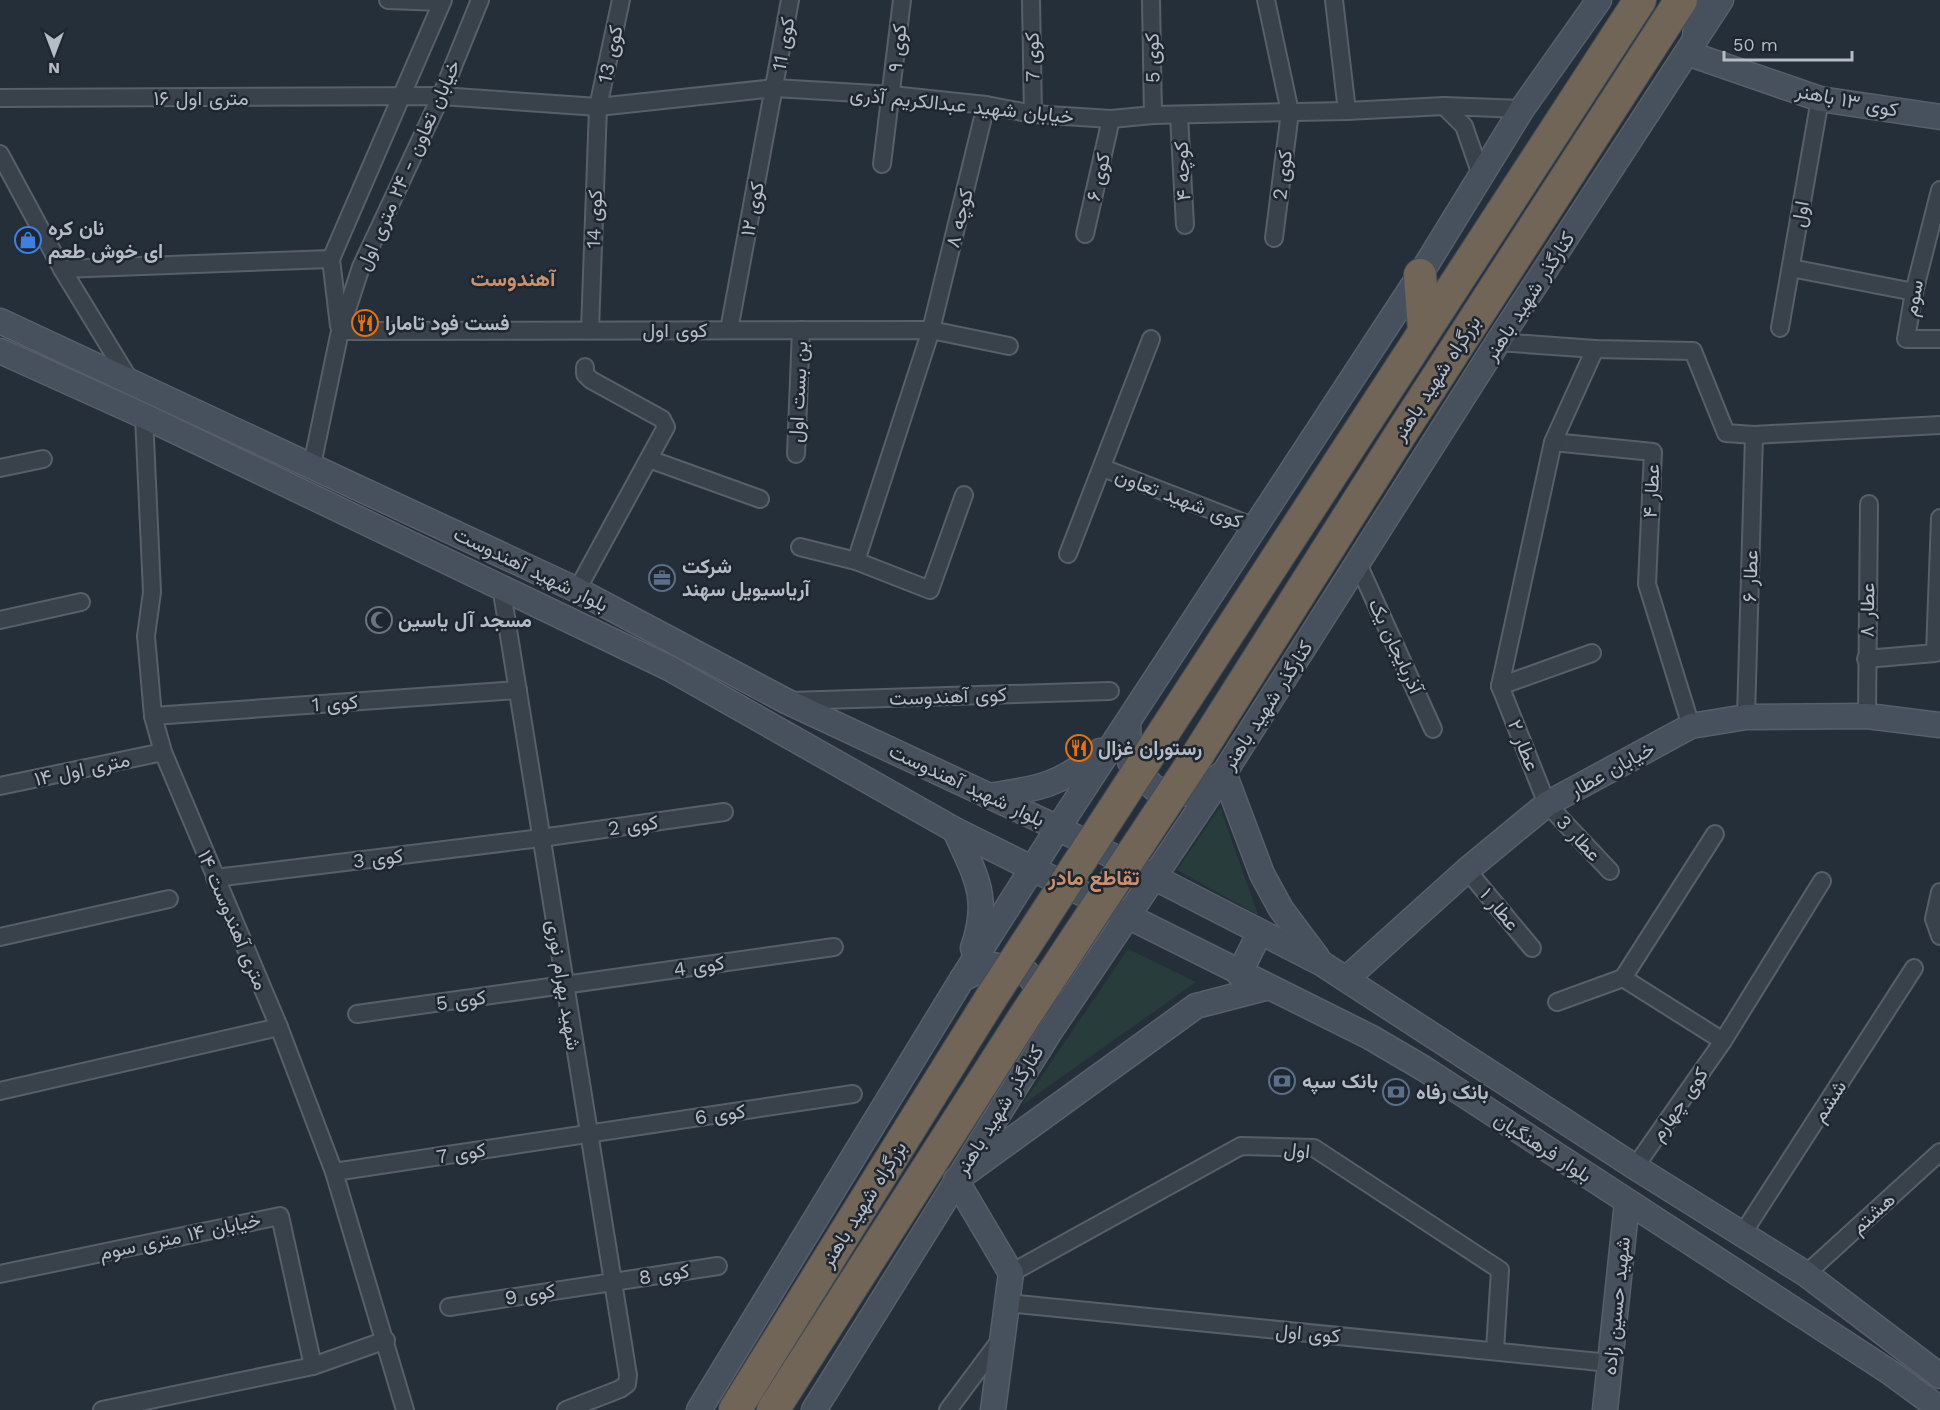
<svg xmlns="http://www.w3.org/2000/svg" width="1940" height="1410" font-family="'Work Sans',Vazirmatn,sans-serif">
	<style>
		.green { fill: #283c3c }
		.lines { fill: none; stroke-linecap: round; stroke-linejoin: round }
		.street-casing { stroke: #575f69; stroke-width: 20 }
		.secondary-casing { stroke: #575f69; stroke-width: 27 }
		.highway-casing { stroke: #444c56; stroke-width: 34 }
		.street { stroke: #39414b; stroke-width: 16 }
		.secondary { stroke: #47515d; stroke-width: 24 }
		.highway { stroke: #706557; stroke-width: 32 }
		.highway-bridge-casing { stroke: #444c56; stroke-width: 34; stroke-linecap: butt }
		.highway-bridge { stroke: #706557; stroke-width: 32 }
		.labels { text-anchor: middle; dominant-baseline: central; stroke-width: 5; stroke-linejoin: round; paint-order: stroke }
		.street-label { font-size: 20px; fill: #b5bcc6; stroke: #1e2630 }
		.poi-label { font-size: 20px; font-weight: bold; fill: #b5bcc6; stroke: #1e2630; text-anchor: start }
		.neighbourhood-label { font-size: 21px; font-weight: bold; fill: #ca916c; stroke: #1e2630 }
	</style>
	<rect width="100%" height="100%" fill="#252f3a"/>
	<g class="green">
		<polygon points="1220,807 1258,915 1177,870"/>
		<polygon points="1128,949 1196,982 1022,1105"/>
	</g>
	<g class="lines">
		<defs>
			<g id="street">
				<polyline points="388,0 442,2"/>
				<polyline points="1031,0 1033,114"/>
				<polyline points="1151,0 1153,115"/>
				<polyline points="1266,0 1290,112 1274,238"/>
				<polyline points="1334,0 1347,111"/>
				<polyline points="0,98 441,96 598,107 775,88 892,95 986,105 1033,114 1111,119 1153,115 1347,111 1444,106 1522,109"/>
				<polyline points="1444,106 1464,126 1481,175"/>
				<polyline points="1179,116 1185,225"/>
				<polyline points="0,154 62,269 129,379"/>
				<polyline points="882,164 902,0"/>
				<polyline points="1940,190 1914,292 1906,339 1940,339"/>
				<polyline points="1085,234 1111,119"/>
				<polyline points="1791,268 1914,292"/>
				<polyline points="62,269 331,259"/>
				<polyline points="339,326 331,259 443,0"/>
				<polyline points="1780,328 1820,99"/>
				<polyline points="590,330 598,107 621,0"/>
				<polyline points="729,330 790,0"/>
				<polyline points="340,331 931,330 1009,346"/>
				<polyline points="1498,342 1595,349 1693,351 1726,433 1754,435 1940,425"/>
				<polyline points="1595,349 1553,442 1653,452 1647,584 1691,726"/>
				<polyline points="144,416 152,592 146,636 153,716 163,752 279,1027 334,1172 405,1410"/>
				<polyline points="796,454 801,330"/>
				<polyline points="649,459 760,499"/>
				<polyline points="312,465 340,331 361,267 441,96 480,0"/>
				<polyline points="0,468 43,459"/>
				<polyline points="1103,468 1255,527"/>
				<polyline points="800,547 856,561 930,590 964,495"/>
				<polyline points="1068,554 1151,339"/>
				<polyline points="856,561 931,330 986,105"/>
				<polyline points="1358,564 1433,729"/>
				<polyline points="501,586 628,1375 627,1384 620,1389 566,1410"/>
				<polyline points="577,590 666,427 662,419 591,380 585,374 585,367"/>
				<polyline points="0,620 81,602"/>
				<polyline points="1866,659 1935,653 1940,518"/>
				<polyline points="1500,686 1553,442"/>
				<polyline points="1500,686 1547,804 1610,871"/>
				<polyline points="1500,686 1592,653"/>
				<polyline points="790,701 1110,691"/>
				<polyline points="153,716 518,690"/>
				<polyline points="1867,716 1869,504"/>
				<polyline points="1746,717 1754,435"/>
				<polyline points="0,786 163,752"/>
				<polyline points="1467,870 1532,948"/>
				<polyline points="215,878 541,838 724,812"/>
				<polyline points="1940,892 1934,919 1940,936"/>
				<polyline points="0,937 169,899"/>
				<polyline points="1623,978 1715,834"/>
				<polyline points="1557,1002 1623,978 1723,1041 1822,881"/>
				<polyline points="357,1014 834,947"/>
				<polyline points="0,1091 279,1027"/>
				<polyline points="1635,1167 1723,1041"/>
				<polyline points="334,1172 853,1094"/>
				<polyline points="1743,1233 1914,968"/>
				<polyline points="1011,1273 1241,1146 1314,1148 1500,1270 1495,1350"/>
				<polyline points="0,1274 280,1216 313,1366"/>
				<polyline points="1806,1274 1940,1152"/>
				<polyline points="1007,1303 1610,1363"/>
				<polyline points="449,1307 718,1266"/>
				<polyline points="102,1410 313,1366 386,1340"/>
				<polyline points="948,1410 1001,1339"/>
			</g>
			<g id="secondary">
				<polyline points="1695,38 1698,0"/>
				<polyline points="1687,53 1820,99 1940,117"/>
				<polyline points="0,321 577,590 786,701 1058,828 1321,963 1635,1167 1806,1274 1940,1376"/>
				<polyline points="0,351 144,416 669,668 955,830 1370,1037 1423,1068 1891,1373 1940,1409"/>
				<polyline points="1128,725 1130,762 1155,789 1192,794 1224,773 1262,874 1281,909 1317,957"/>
				<path d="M 988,796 C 1037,789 1063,785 1100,751"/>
				<path d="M 955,830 C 975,876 991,896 973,948"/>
				<polyline points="1239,974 1260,932"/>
				<polyline points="962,979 993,965 1026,972 1047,999 1048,1003"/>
				<polyline points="1346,979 1467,870 1547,804 1691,726 1746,717 1867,716 1940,725"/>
				<polyline points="699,1410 962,979 1058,828 1420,275 1522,109 1599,0"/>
				<polyline points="814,1410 1049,1033 1224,773 1498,342 1721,0"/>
				<polyline points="993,1410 1011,1273 956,1180 1196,1006 1269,987"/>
				<polyline points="1605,1410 1627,1202"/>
			</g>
			<g id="highway">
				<polyline points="1420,275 1424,330"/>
				<polyline points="1162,735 1640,0"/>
				<polyline points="1195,759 1400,435 1681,0"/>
				<polyline points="735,1410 991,998"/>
				<polyline points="773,1410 1023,1019"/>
			</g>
		</defs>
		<use href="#street" class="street-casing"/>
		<use href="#secondary" class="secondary-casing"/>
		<use href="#highway" class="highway-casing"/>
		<use href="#street" class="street"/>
		<use href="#secondary" class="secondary"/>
		<use href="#highway" class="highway"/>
		<defs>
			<g id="highway-bridge">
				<polyline points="991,998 1162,735"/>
				<polyline points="1023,1019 1195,759"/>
			</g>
		</defs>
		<use href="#highway-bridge" class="highway-bridge-casing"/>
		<use href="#highway-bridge" class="highway-bridge"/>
	</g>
	<defs>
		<symbol id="shop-ring" viewBox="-11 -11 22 22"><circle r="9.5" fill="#1e2630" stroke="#3f7fe0" stroke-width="1.5"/><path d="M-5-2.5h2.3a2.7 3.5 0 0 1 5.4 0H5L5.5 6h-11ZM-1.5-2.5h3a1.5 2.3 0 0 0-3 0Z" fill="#3f7fe0"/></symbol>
		<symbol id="restaurant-ring" viewBox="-11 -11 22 22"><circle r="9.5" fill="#1e2630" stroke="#e8710a" stroke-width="1.5"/><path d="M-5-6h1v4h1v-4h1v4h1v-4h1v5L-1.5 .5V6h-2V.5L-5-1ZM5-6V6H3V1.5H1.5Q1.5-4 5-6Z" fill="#e8710a"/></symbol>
		<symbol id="office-ring" viewBox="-11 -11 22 22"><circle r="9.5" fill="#1e2630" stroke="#5c6f8a" stroke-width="1.5"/><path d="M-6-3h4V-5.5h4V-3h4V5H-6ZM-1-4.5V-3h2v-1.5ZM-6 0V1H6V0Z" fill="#5c6f8a"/></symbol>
		<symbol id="mosque-ring" viewBox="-11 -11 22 22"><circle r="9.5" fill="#1e2630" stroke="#6b7280" stroke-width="1.5"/><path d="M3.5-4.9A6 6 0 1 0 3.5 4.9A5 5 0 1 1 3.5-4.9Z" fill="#6b7280"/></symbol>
		<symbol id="bank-ring" viewBox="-11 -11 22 22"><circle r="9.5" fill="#1e2630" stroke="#5c6f8a" stroke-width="1.5"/><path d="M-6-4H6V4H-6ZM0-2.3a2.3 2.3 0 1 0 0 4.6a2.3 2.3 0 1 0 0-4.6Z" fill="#5c6f8a"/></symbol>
	</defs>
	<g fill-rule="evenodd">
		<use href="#shop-ring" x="13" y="225" width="30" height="30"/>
		<use href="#restaurant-ring" x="350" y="308" width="30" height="30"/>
		<use href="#office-ring" x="647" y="563" width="30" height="30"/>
		<use href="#mosque-ring" x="364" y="605" width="30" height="30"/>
		<use href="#restaurant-ring" x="1064" y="733" width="30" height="30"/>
		<use href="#bank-ring" x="1267" y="1066" width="30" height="30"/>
		<use href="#bank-ring" x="1381" y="1077" width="30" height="30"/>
	</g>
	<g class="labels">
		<g class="street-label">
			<text transform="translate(783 44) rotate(-80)">کوی 11</text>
			<text transform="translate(897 48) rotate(-84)">کوی ۹</text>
			<text transform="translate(610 54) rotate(-78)">کوی 13</text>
			<text transform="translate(1032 57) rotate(-91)">کوی 7</text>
			<text transform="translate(1152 58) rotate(-91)">کوی 5</text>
			<text x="201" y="98">۱۶ متری اول</text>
			<text transform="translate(1847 100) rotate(11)">کوی ۱۳ باهنر</text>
			<text transform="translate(962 105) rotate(6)">خیابان شهید عبدالکریم آذری</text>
			<text transform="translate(408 165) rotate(-66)">خیابان تعاون - ۲۴ متری اول</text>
			<text transform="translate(1182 171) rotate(-93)">کوچه ۴</text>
			<text transform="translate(1282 175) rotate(-83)">کوی 2</text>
			<text transform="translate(1098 177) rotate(-77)">کوی ۶</text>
			<text transform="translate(752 209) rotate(-79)">کوی ۱۲</text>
			<text transform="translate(1800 214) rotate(-80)">اول</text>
			<text transform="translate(959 218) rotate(-76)">کوچه ۸</text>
			<text transform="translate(594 219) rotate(-88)">کوی 14</text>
			<text transform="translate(1529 296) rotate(-57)">کنارگذر شهید باهنر</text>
			<text transform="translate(1913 298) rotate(-79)">سوم</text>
			<text x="675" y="330">کوی اول</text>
			<text transform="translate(1436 378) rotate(-57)">بزرگراه شهید باهنر</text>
			<text transform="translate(798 392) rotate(-87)">بن بست اول</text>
			<text transform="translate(1651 491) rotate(-87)">عطار ۴</text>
			<text transform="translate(1179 498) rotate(21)">کوی شهید تعاون</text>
			<text transform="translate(531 569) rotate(26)">بلوار شهید آهندوست</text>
			<text transform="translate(1750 576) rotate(-88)">عطار ۶</text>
			<text transform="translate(1867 610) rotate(-89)">عطار ۸</text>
			<text transform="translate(1396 646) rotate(65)">آذربایجان یک</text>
			<text transform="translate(948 696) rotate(-2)">کوی آهندوست</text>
			<text transform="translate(335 703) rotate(-4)">کوی 1</text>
			<text transform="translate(1267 705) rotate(-57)">کنارگذر شهید باهنر</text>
			<text transform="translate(1524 745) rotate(68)">عطار ۲</text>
			<text transform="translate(82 769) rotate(-12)">۱۴ متری اول</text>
			<text transform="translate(1612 769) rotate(-29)">خیابان عطار</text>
			<text transform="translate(967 785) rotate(25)">بلوار شهید آهندوست</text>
			<text transform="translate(633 825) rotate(-8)">کوی 2</text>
			<text transform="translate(1579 838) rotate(47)">عطار 3</text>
			<text transform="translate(378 858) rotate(-7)">کوی 3</text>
			<text transform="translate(1500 909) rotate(50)">عطار ۱</text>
			<text transform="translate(233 920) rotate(67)">۱۴ متری آهندوست</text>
			<text transform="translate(699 966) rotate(-8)">کوی 4</text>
			<text transform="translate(564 985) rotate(81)">شهید بهرام نوری</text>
			<text transform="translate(461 1000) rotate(-8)">کوی 5</text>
			<text transform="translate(1829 1101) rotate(-57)">ششم</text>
			<text transform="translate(1679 1104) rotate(-55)">کوی چهارم</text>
			<text transform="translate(999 1110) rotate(-58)">کنارگذر شهید باهنر</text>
			<text transform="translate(720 1114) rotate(-8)">کوی 6</text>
			<text transform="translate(1543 1147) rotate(33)">بلوار فرهنگیان</text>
			<text transform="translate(1297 1150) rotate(6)">اول</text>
			<text transform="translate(461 1153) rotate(-9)">کوی 7</text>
			<text transform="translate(863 1204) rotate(-58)">بزرگراه شهید باهنر</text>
			<text transform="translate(1873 1213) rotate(-42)">هشتم</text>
			<text transform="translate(180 1236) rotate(-12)">خیابان ۱۴ متری سوم</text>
			<text transform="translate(664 1274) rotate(-8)">کوی 8</text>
			<text transform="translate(530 1294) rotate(-9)">کوی 9</text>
			<text transform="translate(1616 1306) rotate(-84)">شهید حسین زاده</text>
			<text transform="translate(1308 1333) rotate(5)">کوی اول</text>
		</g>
		<g class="poi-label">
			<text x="48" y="228">نان کره<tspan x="48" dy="23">ای خوش طعم</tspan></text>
			<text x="385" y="323">فست فود تامارا</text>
			<text x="682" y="566">شرکت<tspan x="682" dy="23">آریاسیویل سهند</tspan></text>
			<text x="398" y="620">مسجد آل یاسین</text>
			<text x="1098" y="748">رستوران غزال</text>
			<text x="1302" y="1081">بانک سپه</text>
			<text x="1416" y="1092">بانک رفاه</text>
		</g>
		<g class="neighbourhood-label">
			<text x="513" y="278">آهندوست</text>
			<text x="1094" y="877">تقاطع مادر</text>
		</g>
	</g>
	<g transform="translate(54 54) rotate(180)" stroke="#1e2630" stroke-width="4.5" paint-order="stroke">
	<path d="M0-4.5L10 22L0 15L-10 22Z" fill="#b5bcc6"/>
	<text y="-9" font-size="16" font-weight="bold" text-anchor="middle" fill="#b5bcc6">N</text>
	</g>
	<path d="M1724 51v9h128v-9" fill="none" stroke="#b5bcc6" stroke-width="3"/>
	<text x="1733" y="51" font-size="18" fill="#b5bcc6" stroke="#1e2630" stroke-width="4.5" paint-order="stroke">50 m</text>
</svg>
